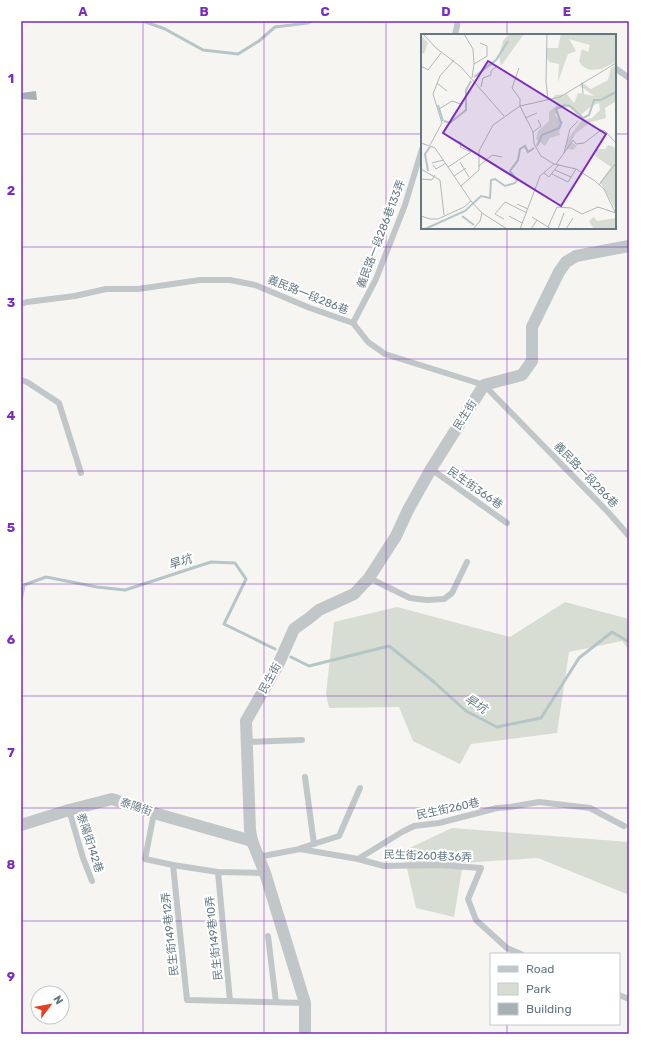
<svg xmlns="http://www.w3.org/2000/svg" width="650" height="1055" font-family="Rubik,'Noto Sans TC',sans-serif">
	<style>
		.green { fill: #d7ddd3 }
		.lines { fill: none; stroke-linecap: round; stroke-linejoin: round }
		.stream { stroke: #b6c5c7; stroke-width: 3 }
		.building { fill: #a7b1b5 }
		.service { stroke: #c1c6c8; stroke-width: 6 }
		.minor { stroke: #c1c6c8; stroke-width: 12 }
		.grid { fill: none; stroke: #7b2cbf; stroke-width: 1; stroke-opacity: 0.55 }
		.labels { text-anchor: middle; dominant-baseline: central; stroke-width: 4; stroke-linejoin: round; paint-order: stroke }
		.street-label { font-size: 11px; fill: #647883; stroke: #fff }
		.water-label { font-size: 12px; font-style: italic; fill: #607a80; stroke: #fff }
		.inset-river { fill: none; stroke: #b6c5c7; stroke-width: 2 }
		.inset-road { fill: none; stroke: #afb8bc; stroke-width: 1 }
		.view { fill: #7b2cbf; fill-opacity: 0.15; stroke: #7b2cbf; stroke-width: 2 }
		.inset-edge { fill: none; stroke: #647883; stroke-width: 2 }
		.neatline { fill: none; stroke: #7b2cbf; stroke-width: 1.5 }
		.grid-label { font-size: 13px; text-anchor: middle; font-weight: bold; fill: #7b2cbf }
	</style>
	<rect width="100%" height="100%" fill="#f6f5f2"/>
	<g class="green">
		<polygon points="565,602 629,619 629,650 622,641 569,652 557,733 471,744 460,764 413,741 399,707 329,708 326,694 334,622 397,607 510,637"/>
		<polygon points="452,828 629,842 629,895 538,858 463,863 454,917 416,908 403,851"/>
	</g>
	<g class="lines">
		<g class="stream">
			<polyline points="143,21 165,29 203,50 238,54 259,41 275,27 308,23 312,21"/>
			<polyline points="21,601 24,585 46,577 97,587 125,590 211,562 235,563 246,579 224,624 275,649"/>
			<polyline points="291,657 309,666 389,646 434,682 466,711 497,727 541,718 579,658 612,632 629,642"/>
		</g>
	</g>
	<polygon class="building" points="36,91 37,100 21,99 21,93"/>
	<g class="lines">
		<g class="service">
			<polyline points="455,35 458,21"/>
			<polyline points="615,68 629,78"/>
			<polyline points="21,304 27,302 75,296 106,289 138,289 200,280 230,280 255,285 310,308 353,323 368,342 385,354 484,385 608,512 629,536"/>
			<polyline points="353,323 376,279 405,205 422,149"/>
			<polyline points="21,380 27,382 59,403 81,473"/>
			<polyline points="431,469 507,523"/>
			<polyline points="369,578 410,598 427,600 444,599 452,593 467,562"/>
			<polyline points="247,742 302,740"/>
			<polyline points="305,777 314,844"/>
			<polyline points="69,810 83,858 92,881"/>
			<polyline points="154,813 145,859 173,865 218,872 265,873"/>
			<polyline points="301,848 339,836 360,788"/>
			<polyline points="258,857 300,849 358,859 402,832 414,826 439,823 497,808 510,807 539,802 590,808 624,826"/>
			<polyline points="358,859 384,866 439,865 481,868 468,899 476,920 507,948 521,954"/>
			<polyline points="173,865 187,1000 305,1003"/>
			<polyline points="218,872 230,1001"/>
			<polyline points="268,936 276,1002"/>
			<polyline points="619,995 629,999"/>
		</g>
		<g class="minor">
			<polyline points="21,825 69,810 112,799 154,813 252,841"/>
			<polyline points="305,1034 305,1003 265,873 252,841 250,830 246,721 278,665 294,629 308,619 319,610 354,594 369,578 396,536 408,510 431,469 484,385 522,375 532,361 532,327 559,272 566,262 576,256 629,246"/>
		</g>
	</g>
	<path class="grid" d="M 143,21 L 143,1034M 264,21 L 264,1034M 386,21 L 386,1034M 507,21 L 507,35M 21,134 L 422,134M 615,134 L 629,134M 507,228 L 507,954M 21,247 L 629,247M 21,359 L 629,359M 21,471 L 629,471M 21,584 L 629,584M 21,696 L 629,696M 21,808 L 629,808M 21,921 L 629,921M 507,1024 L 507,1034"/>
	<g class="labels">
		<g class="street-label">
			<text transform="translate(381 234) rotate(-69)">義民路一段286巷133弄</text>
			<text transform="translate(308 295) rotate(22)">義民路一段286巷</text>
			<text transform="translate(465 415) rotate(-58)">民生街</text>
			<text transform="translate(586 475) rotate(46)">義民路一段286巷</text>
			<text transform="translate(475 488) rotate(35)">民生街366巷</text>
			<text transform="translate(270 678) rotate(-61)">民生街</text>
			<text transform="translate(136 807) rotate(19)">泰陽街</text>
			<text transform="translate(448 809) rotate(-12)">民生街260巷</text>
			<text transform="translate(90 843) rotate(72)">泰陽街142巷</text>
			<text transform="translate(428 856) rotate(2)">民生街260巷36弄</text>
			<text transform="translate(170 934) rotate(-96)">民生街149巷12弄</text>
			<text transform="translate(214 938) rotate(-96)">民生街149巷10弄</text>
		</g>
		<g class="water-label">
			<text transform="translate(180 562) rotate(-18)">旱坑</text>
			<text transform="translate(476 704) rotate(33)">旱坑</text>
		</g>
	</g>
	<g transform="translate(421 34)">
		<rect width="195" height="195" fill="#f6f5f2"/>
		<path d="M 88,0 L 103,0 L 80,32 L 78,22 L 82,7 ZM 140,0 L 195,0 L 195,28 L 180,35 L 169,36 L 161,32 L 158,27 L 161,15 L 167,18 L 169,11 L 148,5 L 155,17 L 147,20 L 137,48 L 138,30 L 128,28 L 125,22 L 126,14 L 137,14 ZM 0,1 L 7,9 L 3,20 L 0,18 ZM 195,31 L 195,67 L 184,74 L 185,84 L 170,88 L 155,99 L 150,108 L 156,112 L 152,116 L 145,114 L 146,106 L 161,86 L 171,84 L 179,76 L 178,69 L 170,72 L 160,81 L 148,73 L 137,75 L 134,81 L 142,88 L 138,98 L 139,101 L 129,104 L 124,112 L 115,105 L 117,97 L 128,87 L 128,78 L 137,70 L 130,67 L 134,61 L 146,60 L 153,69 L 157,59 L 173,62 L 158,51 L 163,50 L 170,55 L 187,46 L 190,34 ZM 187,111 L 193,113 L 195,119 L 195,176 L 179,148 L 190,133 L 174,122 L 175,115 L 184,115 ZM 173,183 L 176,187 L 195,184 L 195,195 L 173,195 L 168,187 Z" fill="#d7ddd3"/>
		<path class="inset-river" d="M 53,43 L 75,26 L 87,7M 17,71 L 22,87M 23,87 L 29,89 L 45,76 L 45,56 L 50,47M 116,112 L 121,101 L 138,94 L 140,89 L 135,75 L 144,71 L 149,72 L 162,84 L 168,81 L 173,66 L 180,66 L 195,58M 7,137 L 4,120 L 9,113M 41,182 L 53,191M 4,195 L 44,177 L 60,162 L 69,164 L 70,146 L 74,145 L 84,152 L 94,149 L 96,146 L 89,137 L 97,126 L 99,115 L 104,112 L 107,118 L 113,114"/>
		<path class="inset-road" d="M 2,0 L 15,14 L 40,33 L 83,82M 43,0 L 52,15 L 53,30 L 51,44M 126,0 L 125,47 L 127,66M 53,30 L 66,22 L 66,12 L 59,9M 0,32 L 7,36 L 20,19M 98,34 L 91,54 L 99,65 L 99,72 L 112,98 L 113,110 L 120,122 L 133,130 L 155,135 L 174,147 L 183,155 L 195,180M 161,48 L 162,60M 16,49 L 26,57M 60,53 L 62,44 L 70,41 L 70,37 L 75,33M 18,75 L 31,67 L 40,70M 104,84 L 116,79M 112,98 L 120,92 L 117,86M 0,109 L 14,114 L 50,167 L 61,179 L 86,195M 9,111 L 21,89 L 12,60 L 19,42 L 33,26M 143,119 L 152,106 L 155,110 L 163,109 L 180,96 L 184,97 L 195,109M 39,128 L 48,143M 11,129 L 23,126M 135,130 L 143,119 L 149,95 L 157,87M 12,131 L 15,135 L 25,129M 58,132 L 71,121 L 81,123M 27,133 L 50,118 L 39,113 L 41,109 L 34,106M 0,135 L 19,146 L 23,181M 134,136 L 150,143M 123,139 L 128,143 L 138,130M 131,140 L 147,148 L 155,135M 33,142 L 45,134M 0,145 L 11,146 L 14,141M 178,151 L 195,129M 40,152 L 58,136 L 58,117 L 72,91 L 99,72 L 139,63 L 195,29M 96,170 L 107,175M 0,182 L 9,185 L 17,185 L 43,173 L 50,167M 88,182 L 101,189M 83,185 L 74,180 L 84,168 L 106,179M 116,186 L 130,195M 127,193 L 136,173 L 150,174 L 161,180 L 177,173 L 195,179M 52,195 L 59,187 L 61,179M 99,195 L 119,142 L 133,130M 110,195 L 116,186 L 111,183M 137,195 L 143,179M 145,195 L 152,184"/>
		<path class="view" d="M 67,27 L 185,100 L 140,172 L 22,99 Z"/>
		<rect width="195" height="195" class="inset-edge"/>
	</g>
	<rect width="650" height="1055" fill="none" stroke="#ffffff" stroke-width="44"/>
	<rect x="490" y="953" width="130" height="72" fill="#ffffff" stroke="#c1c9cd"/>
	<rect x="498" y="966" width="20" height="6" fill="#c1c6c8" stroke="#c1c9cd"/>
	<text x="526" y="973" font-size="12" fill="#647883">Road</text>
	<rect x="498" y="983" width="20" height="12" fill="#d7ddd3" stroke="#c1c9cd"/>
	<text x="526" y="993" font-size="12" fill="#647883">Park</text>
	<rect x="498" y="1003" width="20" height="12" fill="#a7b1b5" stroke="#c1c9cd"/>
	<text x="526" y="1013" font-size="12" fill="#647883">Building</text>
	<g transform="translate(50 1005) rotate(58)"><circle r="19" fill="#ffffff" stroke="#c1c9cd"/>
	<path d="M0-3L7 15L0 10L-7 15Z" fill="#e44023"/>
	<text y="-6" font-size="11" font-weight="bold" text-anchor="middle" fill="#647883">N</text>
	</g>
	<rect x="22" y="22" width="606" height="1011" class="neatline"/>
	<g class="grid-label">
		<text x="83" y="16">A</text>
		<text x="204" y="16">B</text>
		<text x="325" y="16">C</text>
		<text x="446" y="16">D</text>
		<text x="567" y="16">E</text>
		<text x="11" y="83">1</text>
		<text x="11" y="195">2</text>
		<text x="11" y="307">3</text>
		<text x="11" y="420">4</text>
		<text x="11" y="532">5</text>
		<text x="11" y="644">6</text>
		<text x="11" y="757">7</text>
		<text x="11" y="869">8</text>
		<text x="11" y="981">9</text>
	</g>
</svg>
